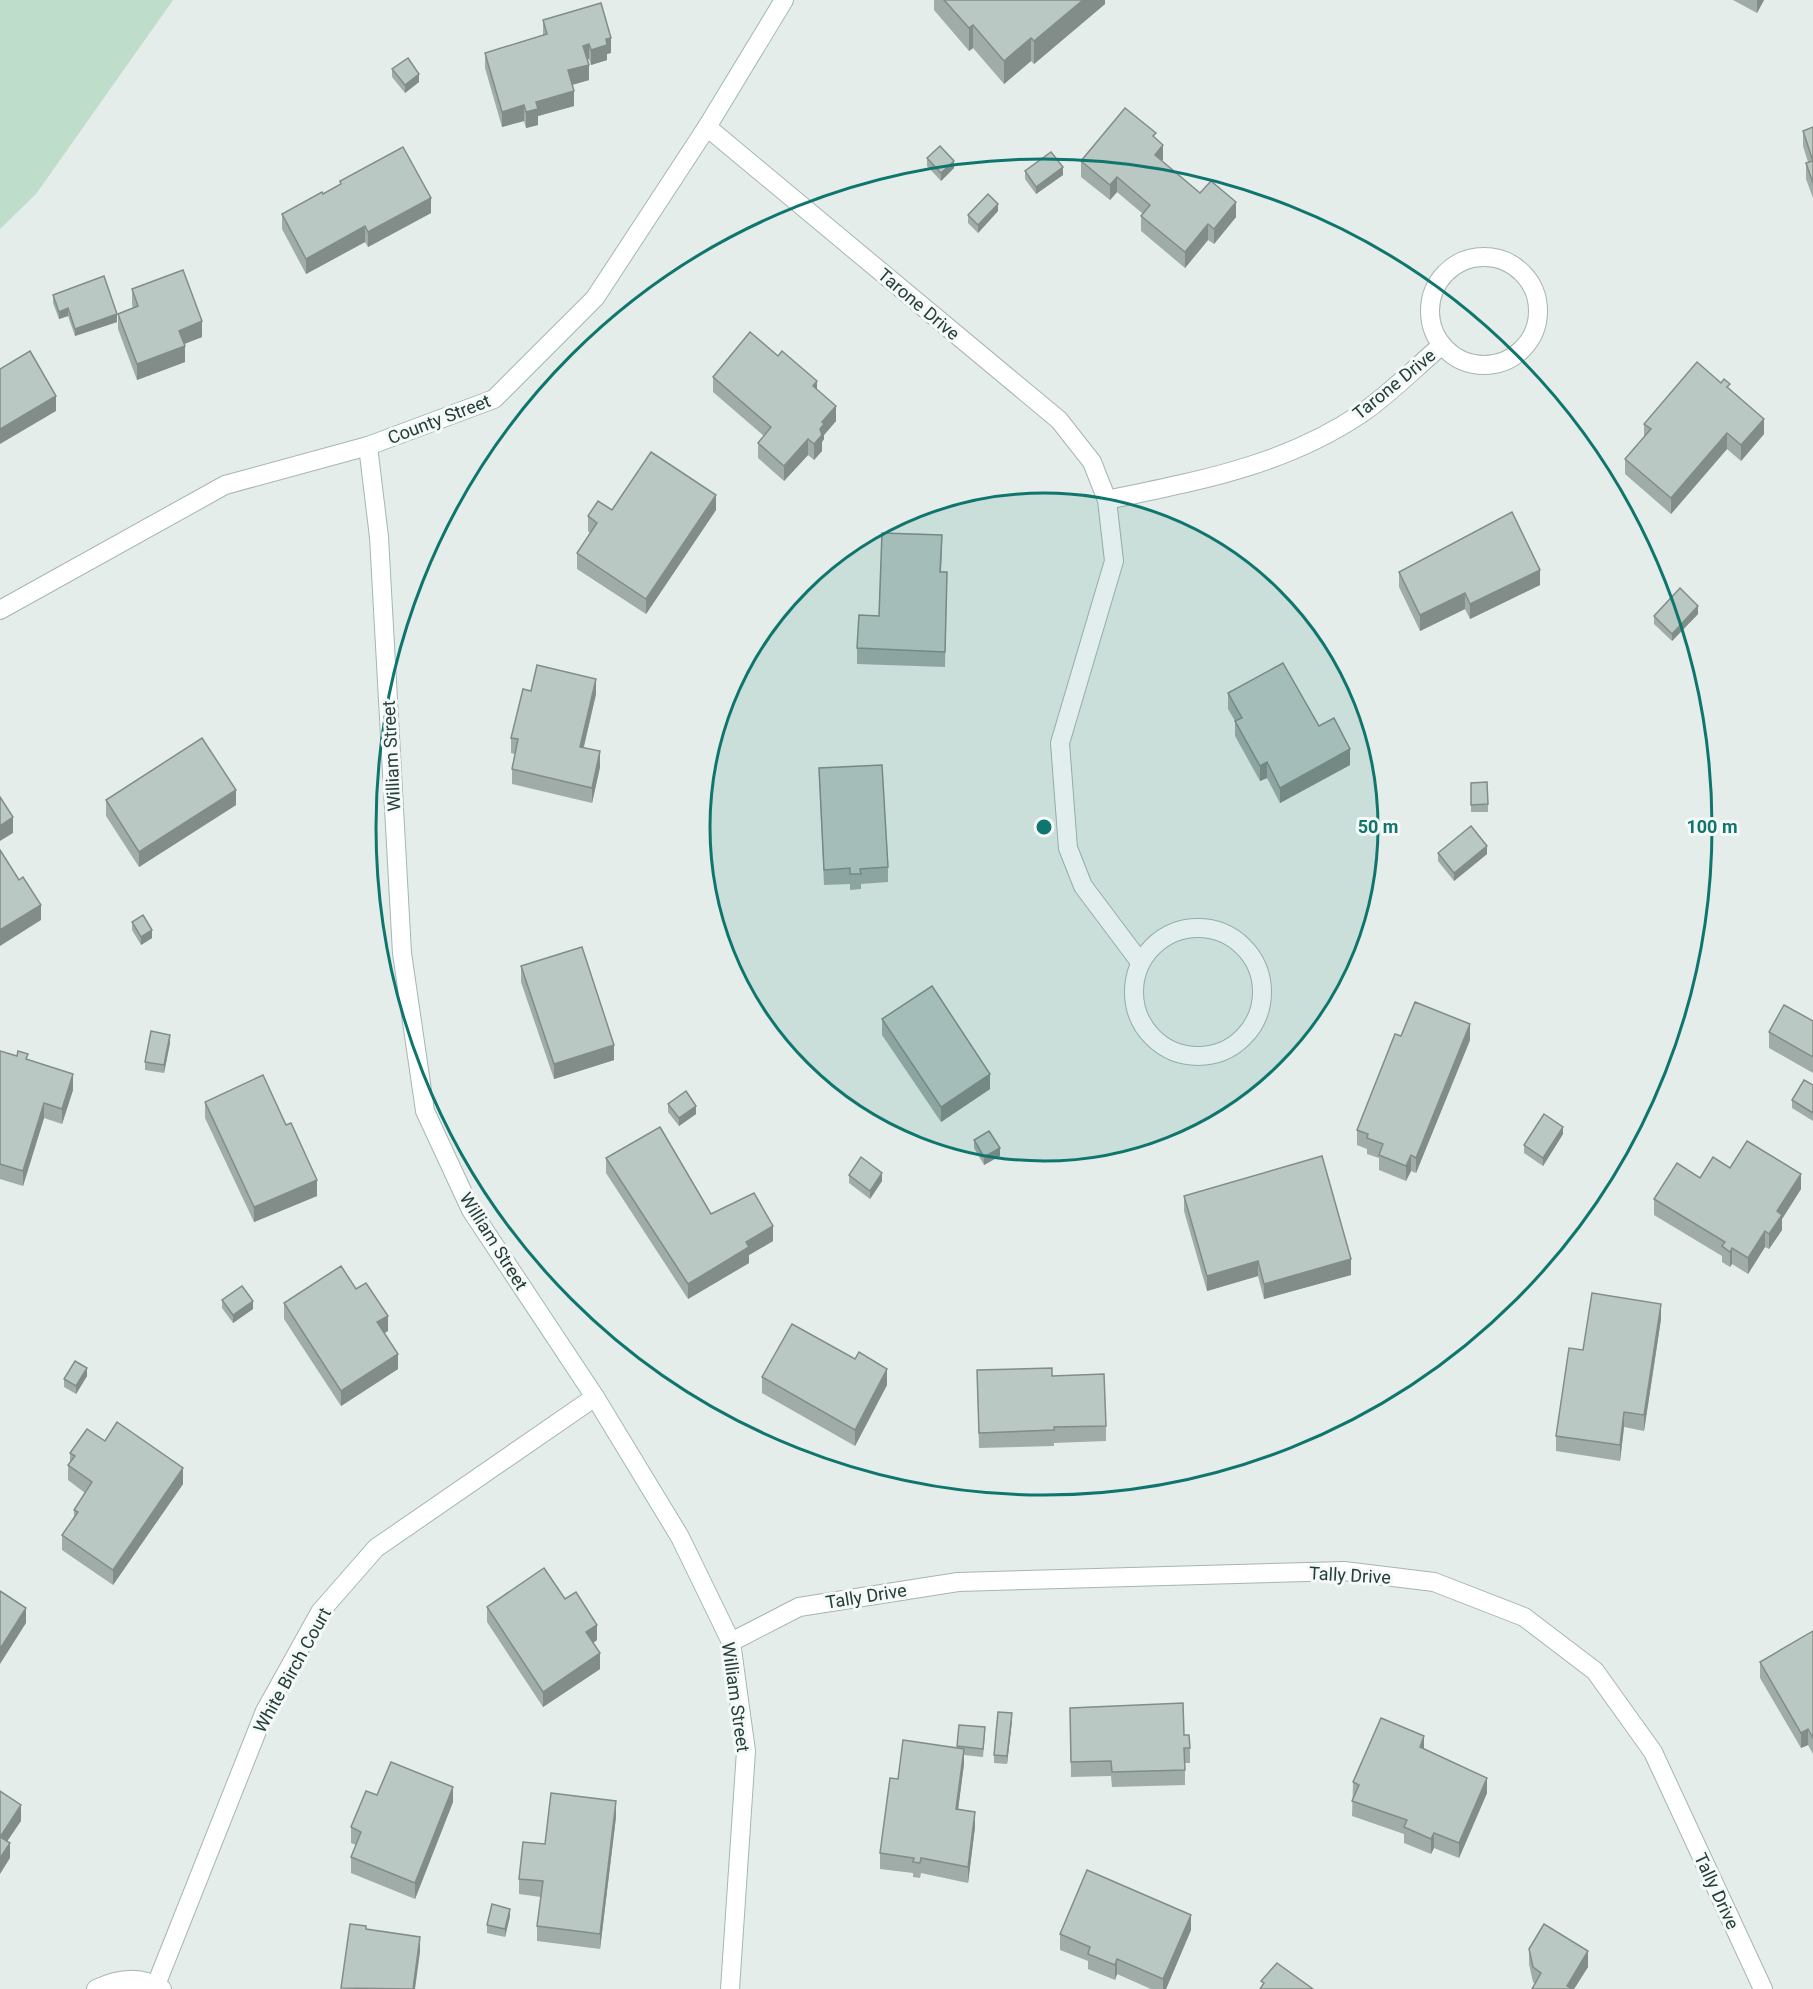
<svg xmlns="http://www.w3.org/2000/svg" width="1813" height="1989" font-family="Roboto,sans-serif">
	<style>
		.green { fill: #beddca }
		.lines { fill: none; stroke-linecap: round; stroke-linejoin: round }
		.street-casing { stroke: #a7b5b2; stroke-width: 20 }
		.secondary-casing { stroke: #a3b8b3; stroke-width: 20 }
		.street { stroke: #fff; stroke-width: 18 }
		.secondary { stroke: #fff; stroke-width: 18 }
		.wall { fill: #9faca8 }
		.shaded-wall { fill: #828c88 }
		.building { fill: #b9c8c3; stroke: #828c88; stroke-width: 1.5 }
		.ring { fill: none; stroke: #0f766e; stroke-width: 3 }
		.labels { text-anchor: middle; dominant-baseline: central; stroke-width: 6; stroke-linejoin: round; paint-order: stroke }
		.street-label { font-size: 18px; fill: #243e3a; stroke: #f5f9f8 }
		.centre { fill: #0f766e; stroke: #f5f9f8; stroke-width: 3 }
		.ring-label { font-size: 18px; text-anchor: middle; font-weight: bold; fill: #0f766e; stroke: #f5f9f8; stroke-width: 6; stroke-linejoin: round; paint-order: stroke }
	</style>
	<rect width="100%" height="100%" fill="#e4edea"/>
	<polygon class="green" points="0,0 173,0 36,194 0,229"/>
	<g class="lines">
		<defs>
			<g id="street">
				<polyline points="707,127 1059,420 1092,462 1107,500 1114,561 1060,743 1068,848 1083,886 1140,962"/>
				<circle cx="1484" cy="311" r="54"/>
				<path d="M 1107,500 C 1197,481 1284,466 1362,413 C 1390,394 1416,367 1442,345"/>
				<polyline points="0,610 225,485 368,446"/>
				<circle cx="1198" cy="992" r="64"/>
				<polyline points="731,1642 799,1607 958,1582 1344,1571 1434,1582 1524,1617 1595,1671 1653,1752 1763,1989"/>
				<polyline points="156,1985 265,1711 320,1612 376,1548 595,1397"/>
				<path d="M 96,1989 C 117,1979 141,1975 162,1989"/>
			</g>
			<polyline id="secondary" points="730,1989 746,1751 731,1642 680,1537 595,1397 471,1210 425,1111 402,953 379,537 368,446 494,399 595,298 707,127 784,0"/>
		</defs>
		<use href="#street" class="street-casing"/>
		<use href="#secondary" class="secondary-casing"/>
		<use href="#street" class="street"/>
		<use href="#secondary" class="secondary"/>
	</g>
	<g class="wall">
		<polygon points="934,0 1105,0 1105,4 1034,64 1031,61 1004,84 973,48 969,51 934,10"/>
		<polygon points="1733,0 1764,0 1757,13"/>
		<polygon points="543,20 611,53 607,54 607,60 591,65 589,59 587,60 589,80 572,85 574,106 538,116 538,125 526,128 524,121 502,127 485,68 485,53 543,35"/>
		<polygon points="392,69 419,82 405,93 392,77"/>
		<polygon points="1813,127 1813,198 1806,179 1806,163 1808,162 1803,146 1803,131"/>
		<polygon points="1156,139 1162,161 1200,193 1236,217 1214,244 1208,240 1185,268 1141,231 1141,216 1143,214 1117,192 1110,200 1081,177 1081,161"/>
		<polygon points="927,158 954,168 941,181 927,166"/>
		<polygon points="1025,171 1063,175 1036,194 1025,179"/>
		<polygon points="340,181 431,213 368,247 365,242 306,274 282,229 282,214 340,185"/>
		<polygon points="998,211 978,233 968,223 968,215"/>
		<polygon points="132,289 202,337 184,344 185,362 137,380 118,329 118,314 133,308 132,304"/>
		<polygon points="53,295 117,322 75,336 68,316 59,319 53,303"/>
		<polygon points="713,377 817,390 836,421 824,435 824,439 822,442 822,451 814,460 808,455 784,481 758,458 758,443 764,436 713,392"/>
		<polygon points="1730,390 1764,434 1741,461 1727,449 1671,514 1625,474 1625,459 1644,437 1644,424"/>
		<polygon points="612,510 716,510 646,614 577,569 577,553 590,533 588,531 588,516"/>
		<polygon points="942,550 941,572 947,572 945,667 857,664 857,648 879,616"/>
		<polygon points="1399,572 1540,585 1470,619 1465,609 1420,631 1399,587"/>
		<polygon points="1698,614 1672,641 1654,624 1654,616"/>
		<polygon points="531,691 596,694 584,747 600,767 592,803 512,784 512,769 515,754 511,753 511,738"/>
		<polygon points="1228,693 1319,726 1350,765 1280,803 1267,778 1260,781 1235,736 1235,721 1228,709"/>
		<polygon points="819,768 888,867 888,882 861,884 861,889 850,890 850,884 824,885"/>
		<polygon points="1471,783 1488,804 1488,812 1471,812"/>
		<polygon points="106,800 236,805 139,867 106,816"/>
		<polygon points="1438,853 1487,854 1454,881 1438,861"/>
		<polygon points="132,922 152,938 141,945 132,930"/>
		<polygon points="521,966 614,1060 554,1079 521,982"/>
		<polygon points="882,1019 990,1089 941,1122 882,1035"/>
		<polygon points="1813,1021 1813,1073 1769,1048 1769,1032"/>
		<polygon points="1401,1036 1470,1040 1416,1173 1411,1171 1406,1181 1379,1170 1379,1158 1367,1154 1367,1149 1357,1145 1357,1130"/>
		<polygon points="170,1043 164,1073 145,1070 145,1062"/>
		<polygon points="0,1051 28,1060 73,1090 62,1124 44,1118 23,1186 0,1179"/>
		<polygon points="1813,1085 1813,1121 1792,1108 1792,1100"/>
		<polygon points="205,1102 317,1196 254,1222 205,1118"/>
		<polygon points="668,1104 696,1114 679,1126 668,1112"/>
		<polygon points="1563,1134 1543,1166 1524,1153 1524,1145"/>
		<polygon points="974,1140 1000,1156 984,1165 974,1148"/>
		<polygon points="606,1158 711,1214 773,1241 749,1255 749,1263 688,1299 606,1173"/>
		<polygon points="1730,1168 1801,1189 1782,1219 1782,1230 1769,1249 1765,1247 1748,1274 1732,1264 1730,1267 1722,1262 1722,1256 1654,1215 1654,1199 1700,1178"/>
		<polygon points="849,1175 882,1181 870,1199 849,1183"/>
		<polygon points="1184,1196 1351,1275 1264,1299 1258,1276 1207,1291 1184,1211"/>
		<polygon points="356,1289 388,1331 384,1333 398,1369 341,1406 284,1319 284,1303"/>
		<polygon points="222,1300 253,1309 233,1323 222,1308"/>
		<polygon points="1661,1319 1644,1431 1624,1427 1620,1461 1556,1451 1556,1436 1583,1350"/>
		<polygon points="855,1359 887,1385 855,1446 762,1393 762,1377"/>
		<polygon points="977,1370 1052,1376 1106,1426 1106,1441 1054,1443 1054,1446 979,1448"/>
		<polygon points="87,1376 76,1394 64,1387 64,1379"/>
		<polygon points="105,1441 183,1484 113,1585 62,1550 62,1535 74,1518 74,1510 85,1493 68,1480 68,1465 70,1462 70,1453"/>
		<polygon points="565,1599 597,1640 593,1643 600,1669 543,1707 487,1622 487,1607"/>
		<polygon points="1813,1631 1813,1754 1808,1745 1801,1748 1760,1678 1760,1662"/>
		<polygon points="1070,1708 1190,1748 1190,1763 1185,1763 1185,1785 1112,1787 1111,1776 1071,1777"/>
		<polygon points="1012,1721 1007,1764 994,1763 994,1755"/>
		<polygon points="959,1725 985,1735 983,1757 964,1755 964,1764 958,1810 975,1827 968,1883 921,1873 920,1878 913,1877 913,1873 880,1869 880,1853 898,1779 957,1748"/>
		<polygon points="1424,1749 1487,1793 1459,1858 1434,1848 1431,1854 1404,1843 1404,1834 1352,1816 1353,1782"/>
		<polygon points="377,1795 453,1802 415,1899 351,1873 351,1857 356,1845 351,1843 351,1827"/>
		<polygon points="616,1817 600,1949 537,1941 537,1926 541,1897 519,1894 519,1879 545,1844"/>
		<polygon points="510,1916 505,1937 487,1933 487,1925"/>
		<polygon points="1191,1930 1166,1989 1151,1989 1117,1974 1115,1980 1088,1969 1088,1961 1060,1950 1060,1934"/>
		<polygon points="1529,1949 1588,1967 1574,1989 1532,1989 1535,1984 1533,1982 1529,1964"/>
	</g>
	<g class="shaded-wall">
		<polygon points="1083,0 1105,0 1105,4 1034,64 1034,41"/>
		<polygon points="1757,0 1764,0 1757,13"/>
		<polygon points="973,25 973,48 969,51 969,28"/>
		<polygon points="611,38 611,53 607,54 607,60 591,65 591,50 606,39"/>
		<polygon points="1031,38 1031,61 1004,84 1004,61"/>
		<polygon points="589,44 589,59 583,61 583,46"/>
		<polygon points="589,65 589,80 568,86 568,70"/>
		<polygon points="419,74 419,82 405,93 405,85"/>
		<polygon points="574,91 574,106 538,116 538,125 526,128 526,112 536,102"/>
		<polygon points="524,105 524,121 502,127 502,112"/>
		<polygon points="1163,145 1163,160 1155,170 1155,155"/>
		<polygon points="954,161 954,168 941,181 941,173"/>
		<polygon points="1063,167 1063,175 1036,194 1036,187"/>
		<polygon points="1117,177 1117,192 1110,200 1110,185"/>
		<polygon points="431,198 431,213 368,247 368,232"/>
		<polygon points="1236,202 1236,217 1214,244 1214,229"/>
		<polygon points="998,204 998,211 978,233 978,225"/>
		<polygon points="1208,224 1208,240 1185,268 1185,252"/>
		<polygon points="365,226 365,242 306,274 306,259"/>
		<polygon points="68,308 68,316 59,319 59,312"/>
		<polygon points="117,314 117,322 75,336 75,329"/>
		<polygon points="202,321 202,337 179,346 179,331"/>
		<polygon points="185,346 185,362 137,380 137,364"/>
		<polygon points="817,381 817,396 813,386"/>
		<polygon points="56,396 56,411 0,444 0,429"/>
		<polygon points="836,406 836,421 824,435 824,439 822,442 822,451 814,460 814,444 822,422"/>
		<polygon points="1764,419 1764,434 1741,461 1741,445"/>
		<polygon points="1727,433 1727,449 1671,514 1671,498"/>
		<polygon points="808,439 808,455 784,481 784,466"/>
		<polygon points="716,495 716,510 646,614 646,599"/>
		<polygon points="1540,570 1540,585 1470,619 1470,604"/>
		<polygon points="1465,593 1465,609 1420,631 1420,615"/>
		<polygon points="1698,606 1698,614 1672,641 1672,634"/>
		<polygon points="596,679 596,694 580,762 580,747"/>
		<polygon points="1350,749 1350,765 1280,803 1280,788"/>
		<polygon points="600,751 600,767 592,803 592,788"/>
		<polygon points="1267,762 1267,778 1260,781 1260,766"/>
		<polygon points="236,790 236,805 139,867 139,852"/>
		<polygon points="13,817 13,833 0,841 0,826"/>
		<polygon points="1487,846 1487,854 1454,881 1454,873"/>
		<polygon points="41,905 41,920 0,946 0,930"/>
		<polygon points="152,930 152,938 141,945 141,937"/>
		<polygon points="1470,1024 1470,1040 1416,1173 1416,1158"/>
		<polygon points="170,1035 170,1043 164,1073 164,1065"/>
		<polygon points="614,1045 614,1060 554,1079 554,1064"/>
		<polygon points="73,1074 73,1090 62,1124 62,1109"/>
		<polygon points="990,1074 990,1089 941,1122 941,1107"/>
		<polygon points="44,1103 44,1118 23,1186 23,1171"/>
		<polygon points="696,1106 696,1114 679,1126 679,1118"/>
		<polygon points="1563,1127 1563,1134 1543,1166 1543,1158"/>
		<polygon points="1000,1148 1000,1156 984,1165 984,1157"/>
		<polygon points="1411,1155 1411,1171 1406,1181 1406,1166"/>
		<polygon points="882,1173 882,1181 870,1199 870,1191"/>
		<polygon points="1801,1174 1801,1189 1782,1219 1782,1230 1769,1249 1769,1234 1777,1211"/>
		<polygon points="317,1180 317,1196 254,1222 254,1207"/>
		<polygon points="773,1226 773,1241 749,1255 749,1263 688,1299 688,1284 746,1242"/>
		<polygon points="1765,1231 1765,1247 1748,1274 1748,1258"/>
		<polygon points="1732,1248 1732,1264 1730,1267 1730,1252"/>
		<polygon points="1351,1259 1351,1275 1264,1299 1264,1284"/>
		<polygon points="1258,1261 1258,1276 1207,1291 1207,1276"/>
		<polygon points="253,1301 253,1309 233,1323 233,1315"/>
		<polygon points="1661,1304 1661,1319 1644,1431 1644,1415"/>
		<polygon points="388,1316 388,1331 377,1338 377,1322"/>
		<polygon points="398,1354 398,1369 341,1406 341,1391"/>
		<polygon points="87,1368 87,1376 76,1394 76,1386"/>
		<polygon points="887,1369 887,1385 855,1446 855,1430"/>
		<polygon points="1624,1412 1624,1427 1620,1461 1620,1445"/>
		<polygon points="183,1468 183,1484 113,1585 113,1570"/>
		<polygon points="26,1608 26,1623 0,1664 0,1649"/>
		<polygon points="597,1625 597,1640 586,1648 586,1632"/>
		<polygon points="600,1653 600,1669 543,1707 543,1692"/>
		<polygon points="1012,1713 1012,1721 1007,1764 1007,1756"/>
		<polygon points="1808,1729 1808,1745 1801,1748 1801,1733"/>
		<polygon points="1424,1736 1424,1752 1420,1747"/>
		<polygon points="964,1749 964,1764 956,1825 956,1809"/>
		<polygon points="1487,1778 1487,1793 1459,1858 1459,1843"/>
		<polygon points="453,1787 453,1802 415,1899 415,1883"/>
		<polygon points="616,1801 616,1817 600,1949 600,1934"/>
		<polygon points="21,1805 21,1821 0,1852 0,1837"/>
		<polygon points="975,1812 975,1827 968,1883 968,1867"/>
		<polygon points="1434,1833 1434,1848 1431,1854 1431,1839"/>
		<polygon points="10,1843 10,1858 0,1874 0,1858"/>
		<polygon points="510,1909 510,1916 505,1937 505,1929"/>
		<polygon points="1191,1915 1191,1930 1166,1989 1163,1989 1163,1979"/>
		<polygon points="420,1937 420,1952 415,1989 413,1989"/>
		<polygon points="1588,1951 1588,1967 1574,1989 1567,1989 1567,1986"/>
		<polygon points="1117,1959 1117,1974 1115,1980 1115,1965"/>
	</g>
	<g class="building">
		<polygon points="944,0 1083,0 1034,41 1031,38 1004,61 973,25 969,28"/>
		<polygon points="601,3 611,38 606,39 607,45 591,50 589,44 583,46 589,65 568,70 574,91 536,102 538,109 526,112 524,105 502,112 485,53 547,34 543,20"/>
		<polygon points="408,58 419,74 405,85 392,69"/>
		<polygon points="1125,108 1156,133 1153,136 1163,145 1155,155 1200,193 1211,181 1236,202 1214,229 1208,224 1185,252 1141,216 1150,205 1117,177 1110,185 1081,161"/>
		<polygon points="1813,127 1813,183 1806,163 1813,161 1803,131"/>
		<polygon points="940,146 954,161 941,173 927,158"/>
		<polygon points="403,147 431,198 368,232 365,226 306,259 282,214 322,192 323,194 341,184 340,181"/>
		<polygon points="1051,152 1063,167 1036,187 1025,171"/>
		<polygon points="988,194 998,204 978,225 968,215"/>
		<polygon points="183,270 202,321 179,331 185,346 137,364 118,314 138,306 132,289"/>
		<polygon points="104,276 117,314 75,329 68,308 59,312 53,295"/>
		<polygon points="750,332 778,356 782,351 817,381 813,386 836,406 822,422 824,424 820,429 822,435 814,444 808,439 784,466 758,443 771,427 713,377"/>
		<polygon points="30,351 56,396 0,429 0,369"/>
		<polygon points="1697,362 1721,383 1724,379 1730,384 1727,387 1764,419 1741,445 1727,433 1671,498 1625,459 1651,429 1644,424"/>
		<polygon points="651,452 716,495 646,599 577,553 597,523 588,516 598,501 612,510"/>
		<polygon points="1512,512 1540,570 1470,604 1465,593 1420,615 1399,572"/>
		<polygon points="882,533 942,535 940,572 947,572 945,652 857,648 859,615 879,616"/>
		<polygon points="1680,588 1698,606 1672,634 1654,616"/>
		<polygon points="1283,663 1319,726 1334,718 1350,749 1280,788 1267,762 1260,766 1235,721 1242,718 1228,693"/>
		<polygon points="537,665 596,679 580,747 600,751 592,788 512,769 518,739 511,738 523,689 531,691"/>
		<polygon points="202,738 236,790 139,852 106,800"/>
		<polygon points="882,765 888,867 860,869 861,874 850,874 850,868 824,870 819,768"/>
		<polygon points="1487,782 1488,804 1471,805 1471,783"/>
		<polygon points="0,797 13,817 0,826"/>
		<polygon points="1471,826 1487,846 1454,873 1438,853"/>
		<polygon points="0,850 19,880 23,877 41,905 0,930"/>
		<polygon points="143,915 152,930 141,937 132,922"/>
		<polygon points="582,947 614,1045 554,1064 521,966"/>
		<polygon points="932,986 990,1074 941,1107 882,1019"/>
		<polygon points="1415,1002 1470,1024 1416,1158 1411,1155 1406,1166 1379,1155 1383,1144 1367,1138 1368,1134 1357,1130 1395,1034 1401,1036"/>
		<polygon points="1784,1005 1813,1021 1813,1057 1769,1032"/>
		<polygon points="151,1031 170,1035 164,1065 145,1062"/>
		<polygon points="0,1051 17,1056 18,1051 28,1054 26,1059 73,1074 62,1109 44,1103 23,1171 0,1164"/>
		<polygon points="263,1075 286,1125 291,1123 317,1180 254,1207 205,1102"/>
		<polygon points="1804,1080 1813,1085 1813,1113 1792,1100"/>
		<polygon points="686,1091 696,1106 679,1118 668,1104"/>
		<polygon points="1544,1114 1563,1127 1543,1158 1524,1145"/>
		<polygon points="660,1127 711,1214 754,1193 773,1226 746,1242 749,1247 688,1284 606,1158"/>
		<polygon points="989,1131 1000,1148 984,1157 974,1140"/>
		<polygon points="1747,1141 1801,1174 1777,1211 1782,1215 1769,1234 1765,1231 1748,1258 1732,1248 1730,1252 1722,1246 1725,1242 1654,1199 1677,1163 1700,1178 1713,1157 1730,1168"/>
		<polygon points="1322,1156 1351,1259 1264,1284 1258,1261 1207,1276 1184,1196"/>
		<polygon points="861,1157 882,1173 870,1191 849,1175"/>
		<polygon points="341,1266 356,1289 366,1283 388,1316 377,1322 398,1354 341,1391 284,1303"/>
		<polygon points="242,1286 253,1301 233,1315 222,1300"/>
		<polygon points="1592,1293 1661,1304 1644,1415 1624,1412 1620,1445 1556,1436 1569,1348 1583,1350"/>
		<polygon points="792,1324 855,1359 859,1352 887,1369 855,1430 762,1377"/>
		<polygon points="75,1361 87,1368 76,1386 64,1379"/>
		<polygon points="1052,1368 1052,1376 1104,1374 1106,1426 1054,1427 1054,1430 979,1433 977,1370"/>
		<polygon points="117,1422 183,1468 113,1570 62,1535 78,1512 74,1510 92,1482 68,1465 75,1456 70,1453 87,1429 105,1441"/>
		<polygon points="544,1568 565,1599 576,1592 597,1625 586,1632 600,1653 543,1692 487,1607"/>
		<polygon points="0,1591 26,1608 0,1649"/>
		<polygon points="1813,1631 1813,1738 1808,1729 1801,1733 1760,1662"/>
		<polygon points="1183,1703 1184,1735 1189,1735 1190,1748 1184,1748 1185,1770 1112,1772 1111,1761 1071,1762 1070,1708"/>
		<polygon points="998,1712 1012,1713 1007,1756 994,1755"/>
		<polygon points="1381,1718 1424,1736 1420,1747 1487,1778 1459,1843 1434,1833 1431,1839 1404,1827 1407,1820 1352,1801 1359,1785 1353,1782"/>
		<polygon points="959,1725 985,1727 983,1749 957,1746"/>
		<polygon points="903,1740 964,1749 956,1809 975,1812 968,1867 921,1858 920,1863 913,1862 914,1858 880,1853 890,1778 898,1779"/>
		<polygon points="391,1762 453,1787 415,1883 351,1857 361,1832 351,1827 366,1791 377,1795"/>
		<polygon points="0,1791 21,1805 0,1837 10,1843 0,1858"/>
		<polygon points="551,1793 616,1801 600,1934 537,1926 543,1881 519,1879 523,1842 545,1844"/>
		<polygon points="1087,1870 1191,1915 1163,1979 1117,1959 1115,1965 1088,1954 1090,1947 1060,1934"/>
		<polygon points="492,1904 510,1909 505,1929 487,1925"/>
		<polygon points="350,1924 366,1926 366,1929 420,1937 413,1989 341,1988"/>
		<polygon points="1544,1924 1588,1951 1567,1986 1573,1989 1532,1989 1541,1973 1533,1967 1529,1949"/>
		<polygon points="1277,1963 1313,1989 1260,1989 1264,1983 1261,1981"/>
	</g>
	<circle cx="1044" cy="827" r="334" fill="#0f766e" fill-opacity=".12"/>
	<g class="ring">
		<circle cx="1044" cy="827" r="334"/>
		<circle cx="1044" cy="827" r="668"/>
	</g>
	<g class="labels">
		<g class="street-label">
			<text transform="translate(919 304) rotate(40)">Tarone Drive</text>
			<text transform="translate(1394 384) rotate(-39)">Tarone Drive</text>
			<text transform="translate(439 419) rotate(-21)">County Street</text>
			<text transform="translate(391 756) rotate(-93)">William Street</text>
			<text transform="translate(494 1241) rotate(58)">William Street</text>
			<text transform="translate(1350 1575) rotate(3)">Tally Drive</text>
			<text transform="translate(866 1596) rotate(-9)">Tally Drive</text>
			<text transform="translate(292 1670) rotate(-61)">White Birch Court</text>
			<text transform="translate(736 1697) rotate(82)">William Street</text>
			<text transform="translate(1717 1891) rotate(65)">Tally Drive</text>
		</g>
	</g>
	<circle cx="1044" cy="827" r="9" class="centre"/>
	<g class="ring-label">
		<text x="1378" y="833">50 m</text>
		<text x="1712" y="833">100 m</text>
	</g>
</svg>
